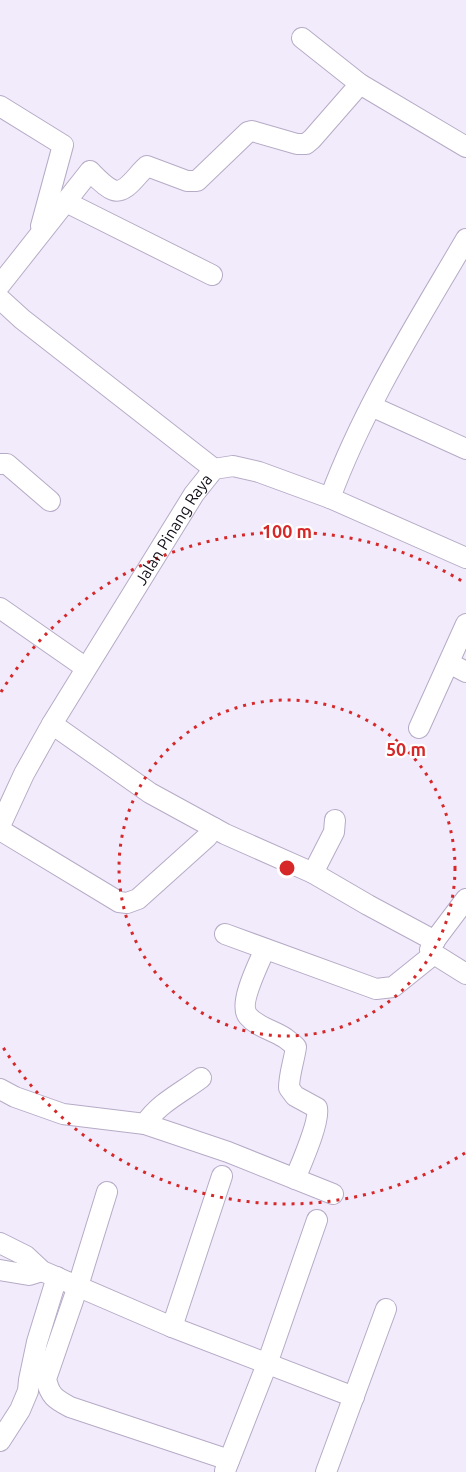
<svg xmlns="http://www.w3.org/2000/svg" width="466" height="1472" font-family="Ubuntu,sans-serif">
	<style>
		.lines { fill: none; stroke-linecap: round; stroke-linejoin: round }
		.minor-casing { stroke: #b6abc6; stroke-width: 22 }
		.minor { stroke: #fff; stroke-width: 20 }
		.ring { fill: none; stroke: #d62828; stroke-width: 3; stroke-dasharray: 3 6 }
		.labels { text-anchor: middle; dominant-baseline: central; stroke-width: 4.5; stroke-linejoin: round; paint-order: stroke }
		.street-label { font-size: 16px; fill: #130f19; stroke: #fff }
		.centre { fill: #d62828; stroke: #fff; stroke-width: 3 }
		.ring-label { font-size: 18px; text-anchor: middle; font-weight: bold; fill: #d62828; stroke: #fff; stroke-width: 4.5; stroke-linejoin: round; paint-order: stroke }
	</style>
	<rect width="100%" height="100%" fill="#f2ebfc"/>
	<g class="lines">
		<defs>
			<g id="minor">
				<polyline points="302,38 360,84 466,147"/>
				<polyline points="0,106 63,145 41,226"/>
				<polyline points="66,202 212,275"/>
				<path d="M 0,285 L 90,171 C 96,177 105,187 113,190 C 126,195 138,173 147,166 L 187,181 L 197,181 L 248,132 L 252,131 L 297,144 L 306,144 L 312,139 L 360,84"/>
				<polyline points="0,299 22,319 214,469"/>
				<polyline points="371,406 466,449"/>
				<polyline points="0,464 7,464 50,501"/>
				<polyline points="330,498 466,558"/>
				<polyline points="0,608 86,668"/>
				<polyline points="449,663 466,672"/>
				<polyline points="52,724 150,793 225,834 313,873 334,832 335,820"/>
				<polyline points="419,728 466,624"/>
				<path id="s1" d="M 0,826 L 24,774 L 52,724 L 194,494 L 214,469 L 233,466 L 259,472 L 330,498 C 364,406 417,323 466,239"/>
				<polyline points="0,830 119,902 127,903 138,899 207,837 214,828"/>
				<polyline points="313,873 368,905 435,941"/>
				<polyline points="466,899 432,944 430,950 434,954 466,974"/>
				<polyline points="225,934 376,989 393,987 434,954"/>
				<path d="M 265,949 C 259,963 238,1004 248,1016 C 257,1027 273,1030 285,1038 C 289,1041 293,1044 296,1047 C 294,1061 289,1074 289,1088 L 295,1096 L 317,1108 C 320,1122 301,1164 295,1179"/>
				<polyline points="0,1089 15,1097 63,1114 145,1124 228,1152 333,1194"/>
				<path d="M 145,1124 C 159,1103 181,1093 201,1078"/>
				<path d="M 107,1192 L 78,1286 L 46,1379 C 50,1396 55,1399 70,1407 L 229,1460"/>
				<polyline points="0,1243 26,1256 42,1271 172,1327 354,1397"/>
				<polyline points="0,1270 29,1275 42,1271"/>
				<polyline points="172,1327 222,1176"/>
				<polyline points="0,1441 20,1410 28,1391 29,1380 37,1342 57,1277"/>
				<polyline points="225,1471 267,1364 317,1220"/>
				<polyline points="326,1472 386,1309"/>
			</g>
		</defs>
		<use href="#minor" class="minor-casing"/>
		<use href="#minor" class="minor"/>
	</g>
	<g class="ring">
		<circle cx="287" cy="868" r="168"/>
		<path d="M465 1153A336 336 0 0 1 1 1044M1 692A336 336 0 0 1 465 583"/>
	</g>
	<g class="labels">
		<g class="street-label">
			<text stroke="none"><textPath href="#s1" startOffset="344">Jalan Pinang Raya</textPath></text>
		</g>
	</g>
	<circle cx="287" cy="868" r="9" class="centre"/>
	<g class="ring-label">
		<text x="287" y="538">100 m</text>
		<text x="406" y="756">50 m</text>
	</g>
</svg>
